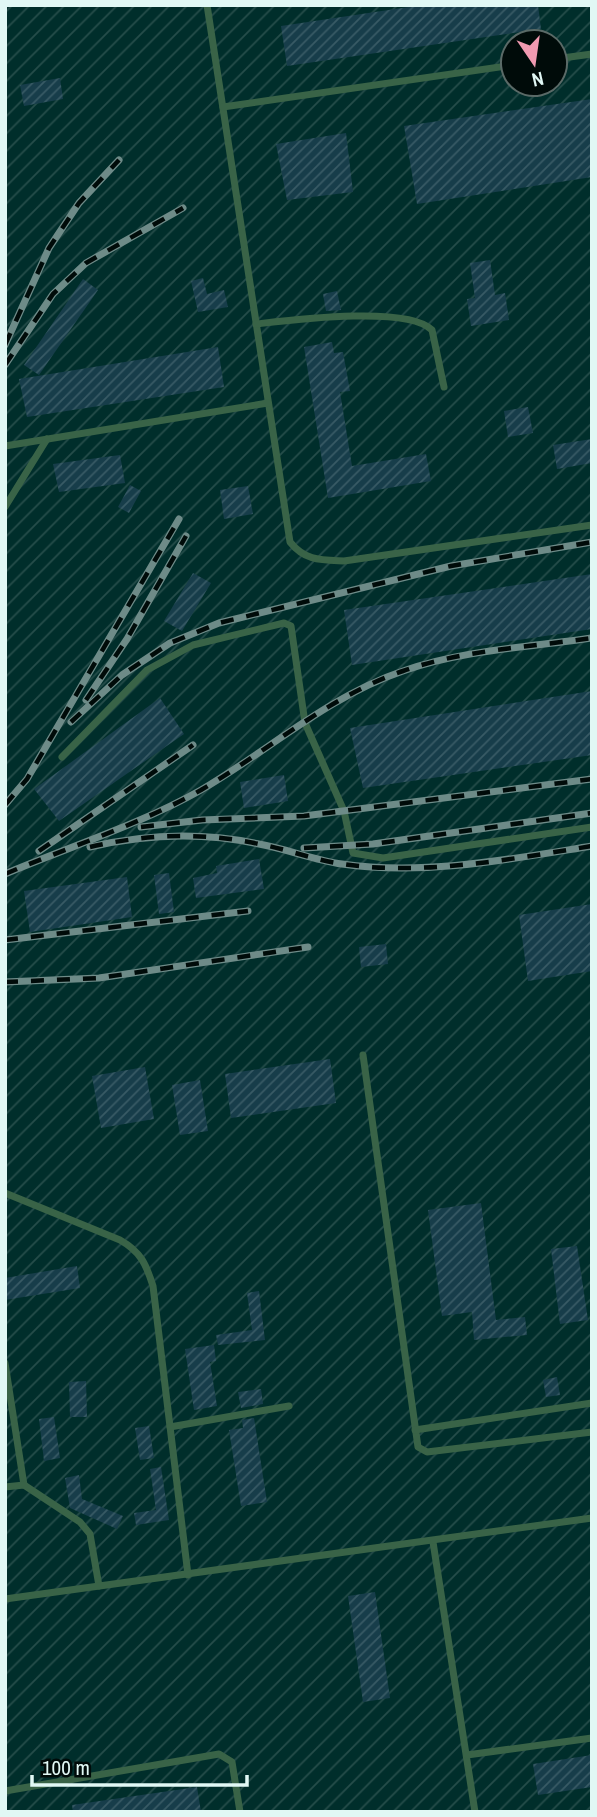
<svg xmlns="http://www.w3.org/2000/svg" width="597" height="1817" font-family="'Archivo Narrow',sans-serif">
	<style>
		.industrial { fill: url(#industrial-furrows); fill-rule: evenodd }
		.building { fill: url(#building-hatch) }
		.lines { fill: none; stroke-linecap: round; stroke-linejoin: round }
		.lane { stroke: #396347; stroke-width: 7 }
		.rail-casing { stroke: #6e8b88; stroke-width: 7 }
		.rail { stroke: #000b09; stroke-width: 4.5; stroke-dasharray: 13; stroke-linecap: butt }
	</style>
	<defs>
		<pattern id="industrial-furrows" width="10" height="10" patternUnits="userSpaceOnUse" patternTransform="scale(1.75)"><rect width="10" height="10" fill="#002e2b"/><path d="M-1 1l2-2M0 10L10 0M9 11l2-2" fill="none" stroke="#254d4a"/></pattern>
		<pattern id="building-hatch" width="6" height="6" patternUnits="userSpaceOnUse" patternTransform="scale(1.75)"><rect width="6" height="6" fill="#173d4a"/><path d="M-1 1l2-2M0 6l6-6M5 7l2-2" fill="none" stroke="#385a65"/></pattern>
	</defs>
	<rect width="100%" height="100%" fill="#012321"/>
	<path class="industrial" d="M 5,5 L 592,5 L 592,1812 L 5,1812 ZM 513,42 L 555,42 L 555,84 L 513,84 Z"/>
	<g class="building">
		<polygon points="422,5 538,5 541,29 287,66 281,26"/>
		<polygon points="60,78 63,99 24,106 20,85"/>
		<polygon points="592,99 592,177 417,204 404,126"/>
		<polygon points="346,133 353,192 287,200 276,144"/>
		<polygon points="490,260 495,295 505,293 509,320 471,326 467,299 475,298 470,263"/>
		<polygon points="203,278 207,294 224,290 228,307 198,312 191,281"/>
		<polygon points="83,279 98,290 39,375 24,365"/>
		<polygon points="337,291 341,310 326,311 323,294"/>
		<polygon points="332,342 334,353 343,352 350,391 340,392 352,466 426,454 431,481 328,498 304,347"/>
		<polygon points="218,347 224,387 27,417 19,379"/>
		<polygon points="528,407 533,433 508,437 504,411"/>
		<polygon points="592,439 592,463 557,469 553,445"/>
		<polygon points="120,455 125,483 59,492 53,464"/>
		<polygon points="130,485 141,491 129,513 118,507"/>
		<polygon points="248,486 253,514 224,519 220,490"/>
		<polygon points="193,573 211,583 182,631 164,621"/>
		<polygon points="592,574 592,629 352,665 344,610"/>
		<polygon points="592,691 592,755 363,788 350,728"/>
		<polygon points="160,698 184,734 59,821 34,789"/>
		<polygon points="284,775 288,801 244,808 240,782"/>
		<polygon points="259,859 264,889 196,898 193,878 217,873 216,866"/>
		<polygon points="169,873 174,912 159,914 154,875"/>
		<polygon points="127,877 132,917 30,932 24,891"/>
		<polygon points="592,904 592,971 528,981 519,915"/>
		<polygon points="386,944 388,964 361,967 359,947"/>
		<polygon points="330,1059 336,1103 231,1118 225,1074"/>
		<polygon points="145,1067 154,1119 101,1128 92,1076"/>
		<polygon points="200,1080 208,1131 180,1135 172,1085"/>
		<polygon points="481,1203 496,1320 525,1317 527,1335 474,1340 472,1312 442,1316 428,1210"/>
		<polygon points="577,1246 588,1320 560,1324 551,1249"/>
		<polygon points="77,1266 80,1288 5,1300 5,1278"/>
		<polygon points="259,1291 265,1340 218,1345 216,1335 252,1330 247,1293"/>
		<polygon points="214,1345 216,1361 210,1362 217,1406 194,1410 185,1349"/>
		<polygon points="557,1377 560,1395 546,1397 543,1380"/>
		<polygon points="86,1381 87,1417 70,1417 69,1382"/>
		<polygon points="261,1389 263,1404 241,1408 238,1392"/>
		<polygon points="54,1417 60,1458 44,1461 39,1419"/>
		<polygon points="254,1418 267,1502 241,1506 229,1430 243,1428 242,1420"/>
		<polygon points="149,1426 154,1458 140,1460 135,1428"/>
		<polygon points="161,1467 169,1520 136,1525 134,1513 156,1510 150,1469"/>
		<polygon points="79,1475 82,1499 123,1516 117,1529 70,1508 65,1478"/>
		<polygon points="375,1592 390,1698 363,1702 348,1596"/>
		<polygon points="592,1755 592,1787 538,1795 533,1764"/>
		<polygon points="197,1787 201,1812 73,1812 72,1805"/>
	</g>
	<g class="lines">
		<g class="lane">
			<path d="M 207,5 L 290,542 C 305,561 321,560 344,561 L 592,525"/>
			<polyline points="555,59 592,54"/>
			<polyline points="223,107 513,65"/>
			<path d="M 256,324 C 291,320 408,305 432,330 L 444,387"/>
			<polyline points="5,446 268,403"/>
			<polyline points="5,507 47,439"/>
			<polyline points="62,757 147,670 193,645 284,623 291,626 305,723 344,811 353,853 383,858 592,827"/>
			<polyline points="363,1055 418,1447 427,1452 592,1432"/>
			<path d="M 5,1193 L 120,1240 C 141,1252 146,1264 153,1286 L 188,1575"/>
			<polyline points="5,1363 24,1485"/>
			<polyline points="170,1427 289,1406"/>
			<polyline points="415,1430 592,1403"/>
			<polyline points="5,1487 24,1485 80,1522 90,1534 99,1586"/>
			<polyline points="433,1542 475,1812"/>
			<polyline points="5,1599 592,1518"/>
			<polyline points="467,1755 592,1738"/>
			<polyline points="5,1791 219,1754 232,1762 240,1812"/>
		</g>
		<defs>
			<g id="rail">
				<polyline points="5,345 49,248 79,203 119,160"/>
				<polyline points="5,365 53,294 86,263 183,208"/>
				<polyline points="86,700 127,639 186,536"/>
				<polyline points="71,722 122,675 170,643 219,623 451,566 592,542"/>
				<polyline points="5,805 27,779 179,519"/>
				<polyline points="141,827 202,820 304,816 592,779"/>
				<path d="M 90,847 C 146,834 203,832 259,844 C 287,849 314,860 342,864 C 424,876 511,859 592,846"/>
				<polyline points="304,848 373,844 592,813"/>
				<polyline points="39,851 193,745"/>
				<path d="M 5,874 C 71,846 139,825 201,790 C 268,751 329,696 403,671 C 462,650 530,647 592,638"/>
				<polyline points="5,940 248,911"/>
				<polyline points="5,982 99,978 308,947"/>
			</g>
		</defs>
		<use href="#rail" class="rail-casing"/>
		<use href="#rail" class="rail"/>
	</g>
	<rect width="597" height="1817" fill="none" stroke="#e1f8f5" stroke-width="14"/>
	<g transform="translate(534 63) rotate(167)"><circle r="33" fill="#000b09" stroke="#5a6a67" stroke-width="2"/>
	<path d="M0-5L12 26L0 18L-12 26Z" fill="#f19ab1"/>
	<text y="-10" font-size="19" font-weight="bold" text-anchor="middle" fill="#e1f8f5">N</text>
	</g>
	<path d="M32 1775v10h215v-10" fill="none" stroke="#e1f8f5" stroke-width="3.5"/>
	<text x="42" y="1775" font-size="21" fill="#e1f8f5" stroke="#000b09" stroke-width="5" paint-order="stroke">100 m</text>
</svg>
